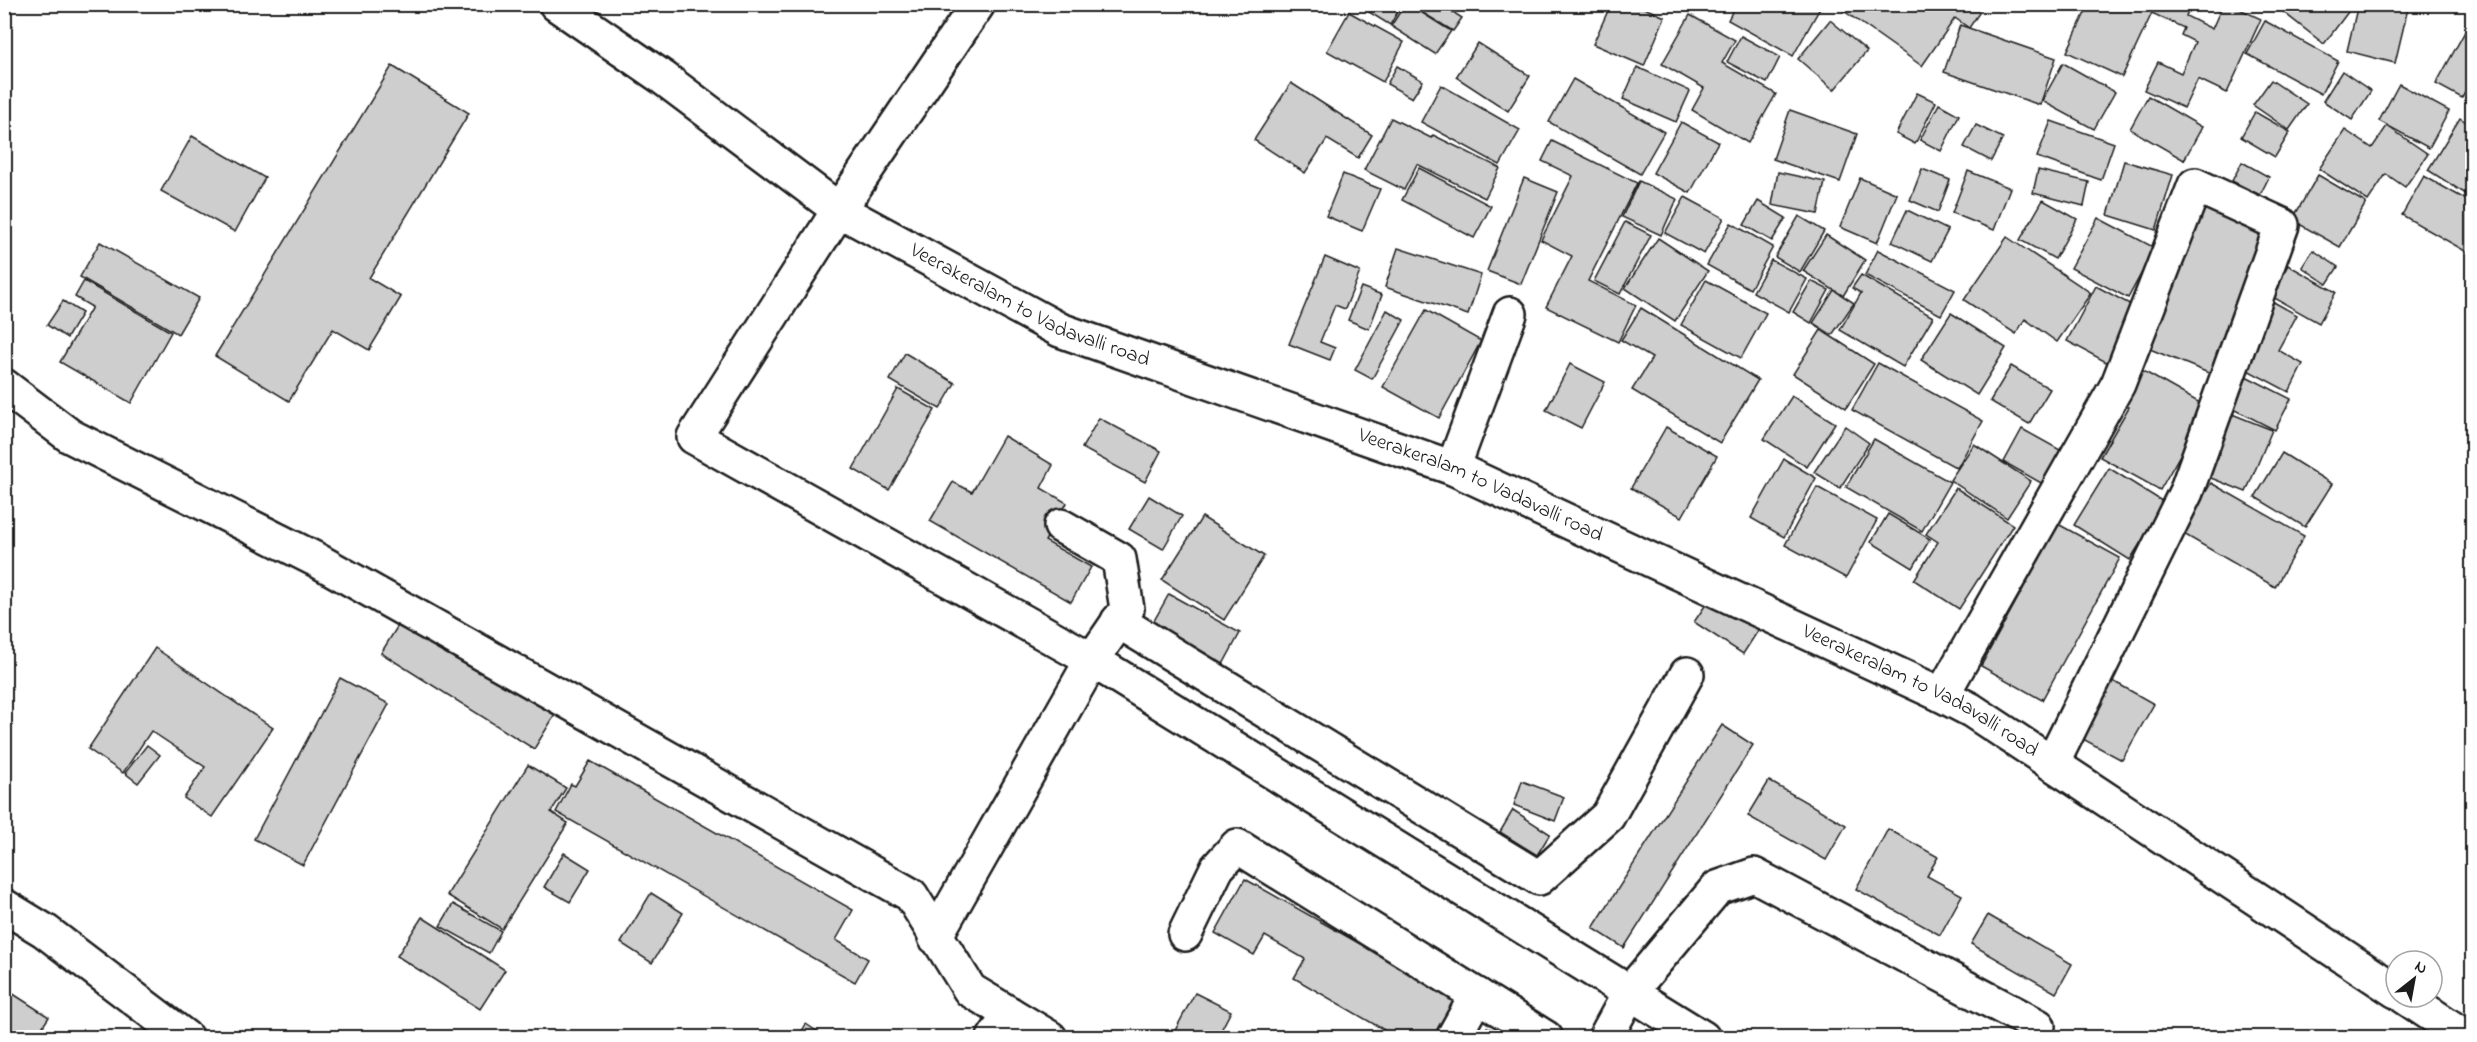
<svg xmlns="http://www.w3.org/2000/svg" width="2477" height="1042" font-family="'Indie Flower',sans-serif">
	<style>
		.building { fill: #cecece; stroke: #1c1c1c; stroke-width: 1.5 }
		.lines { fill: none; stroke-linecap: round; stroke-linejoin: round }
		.street-casing { stroke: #1c1c1c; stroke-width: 38 }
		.secondary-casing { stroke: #1c1c1c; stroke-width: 38 }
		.primary-casing { stroke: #1c1c1c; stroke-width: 38 }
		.street { stroke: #fff; stroke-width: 33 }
		.secondary { stroke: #fff; stroke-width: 33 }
		.primary { stroke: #fff; stroke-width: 33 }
		.labels { text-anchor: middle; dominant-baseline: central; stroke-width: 4.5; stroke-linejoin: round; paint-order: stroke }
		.street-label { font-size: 21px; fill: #1c1c1c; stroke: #fff }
	</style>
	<rect width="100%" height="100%" fill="#fff"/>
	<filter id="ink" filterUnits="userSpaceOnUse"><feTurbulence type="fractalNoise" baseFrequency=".0167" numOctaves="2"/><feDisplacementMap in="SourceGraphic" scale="12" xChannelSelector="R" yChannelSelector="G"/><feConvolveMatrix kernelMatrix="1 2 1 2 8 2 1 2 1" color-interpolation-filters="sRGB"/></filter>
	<g filter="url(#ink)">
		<g class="building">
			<polygon points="1356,4 1402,4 1390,25"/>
			<polygon points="1405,4 1423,4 1419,11 1451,31 1435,54 1391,26"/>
			<polygon points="1428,4 1451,4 1448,9 1462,18 1453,31 1423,13"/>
			<polygon points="1611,4 1635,4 1665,17 1644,66 1593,44"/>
			<polygon points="1736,4 1814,4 1820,8 1793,56 1728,20"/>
			<polygon points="1834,4 1985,4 1969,28 1955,18 1922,66"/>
			<polygon points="2089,4 2191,4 2186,16 2212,29 2223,4 2229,4 2261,19 2227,93 2198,79 2184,108 2144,90 2158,62 2181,73 2195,42 2181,35 2184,28 2152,13 2122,77 2067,52"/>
			<polygon points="2273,4 2354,4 2324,44"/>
			<polygon points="2358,4 2409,4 2395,63 2347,51"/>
			<polygon points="1349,12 1404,42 1383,82 1327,51"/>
			<polygon points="1690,15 1735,40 1722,63 1776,94 1748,143 1692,110 1704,88 1662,64"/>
			<polygon points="2472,19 2472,79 2462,98 2436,84"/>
			<polygon points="1830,20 1867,51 1834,90 1798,59"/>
			<polygon points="2265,21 2338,61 2321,94 2247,54"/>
			<polygon points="1960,25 2056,58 2040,105 1944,72"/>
			<polygon points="1741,36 1780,57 1767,83 1727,62"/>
			<polygon points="1478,43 1530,76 1508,111 1456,77"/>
			<polygon points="2063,63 2115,92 2094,129 2042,101"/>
			<polygon points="392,66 469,113 369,278 401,297 369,350 333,329 289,401 215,356"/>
			<polygon points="1397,66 1423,81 1412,98 1387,84"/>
			<polygon points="1637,67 1690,91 1676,122 1623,99"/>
			<polygon points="2342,71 2371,91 2352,120 2323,101"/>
			<polygon points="1573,79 1664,132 1640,174 1549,122"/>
			<polygon points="2271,80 2307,104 2289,130 2253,105"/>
			<polygon points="1291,83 1372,135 1358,158 1327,139 1305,173 1254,140"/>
			<polygon points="2399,84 2449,111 2429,148 2379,121"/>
			<polygon points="1441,85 1520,130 1500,165 1421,122"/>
			<polygon points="1917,93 1936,102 1915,144 1896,134"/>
			<polygon points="2148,96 2202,127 2184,160 2130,129"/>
			<polygon points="1939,104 1959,115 1941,151 1920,140"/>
			<polygon points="1790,110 1857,134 1840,182 1773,159"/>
			<polygon points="2255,112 2290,132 2275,157 2241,137"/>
			<polygon points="1391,118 1431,138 1433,135 1500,168 1485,198 1417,164 1404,190 1364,170"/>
			<polygon points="2460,118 2472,126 2472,191 2469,196 2428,170"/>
			<polygon points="2051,121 2114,143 2101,180 2037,157"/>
			<polygon points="1681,122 1718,142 1690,193 1653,173"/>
			<polygon points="1976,125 2003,138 1991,161 1964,147"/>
			<polygon points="2387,126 2428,154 2405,187 2386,174 2368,201 2319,169 2345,130 2372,148"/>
			<polygon points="192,136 265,178 235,232 161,191"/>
			<polygon points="1552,141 1637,183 1588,281 1636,305 1618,342 1546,307 1572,256 1541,240 1573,176 1542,161"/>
			<polygon points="2124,161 2173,175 2156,230 2108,215"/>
			<polygon points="2242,162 2269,177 2260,195 2232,181"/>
			<polygon points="1419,168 1491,206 1474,238 1402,200"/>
			<polygon points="1922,169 1950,180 1938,212 1910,200"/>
			<polygon points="2038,170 2089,182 2084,206 2033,193"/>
			<polygon points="1968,171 2010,188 1994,230 1952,213"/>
			<polygon points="1778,172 1825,182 1818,214 1772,205"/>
			<polygon points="1343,174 1380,189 1362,231 1326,216"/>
			<polygon points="2318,175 2366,203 2340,247 2292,220"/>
			<polygon points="2424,176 2472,203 2472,255 2402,215"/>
			<polygon points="1524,178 1558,192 1521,284 1487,271"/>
			<polygon points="1860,178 1897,194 1877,243 1840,227"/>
			<polygon points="1639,181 1677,199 1661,235 1622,217"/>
			<polygon points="1685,197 1724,218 1704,254 1665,233"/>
			<polygon points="2043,200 2077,219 2055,259 2020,240"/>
			<polygon points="1758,201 1786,218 1772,241 1744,225"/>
			<polygon points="2203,204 2269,230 2211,374 2145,347"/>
			<polygon points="1907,210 1948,230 1932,261 1892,242"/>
			<polygon points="1799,216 1824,231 1800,272 1775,257"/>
			<polygon points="2098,218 2155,248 2128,298 2071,268"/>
			<polygon points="1625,222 1651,235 1620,294 1594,281"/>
			<polygon points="1731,223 1773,247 1750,289 1707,265"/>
			<polygon points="1826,235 1865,260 1843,296 1803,271"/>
			<polygon points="2007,237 2091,293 2057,342 2025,319 2016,334 1964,300"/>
			<polygon points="1658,238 1708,271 1675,321 1625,288"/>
			<polygon points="100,242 199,298 178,334 80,277"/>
			<polygon points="1398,248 1481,275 1468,315 1385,287"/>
			<polygon points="1878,250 1955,290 1941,315 1865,275"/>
			<polygon points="2313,250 2338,267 2327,284 2302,267"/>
			<polygon points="1325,257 1360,272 1345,309 1335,305 1320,342 1335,348 1330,360 1289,344"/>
			<polygon points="1771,260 1807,279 1789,312 1753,292"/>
			<polygon points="2288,265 2336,292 2319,323 2271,296"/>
			<polygon points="1861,275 1933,317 1903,367 1840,330 1861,293 1852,288"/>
			<polygon points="1706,280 1766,313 1741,358 1681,325"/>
			<polygon points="84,281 171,332 131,403 60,362 92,307 75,297"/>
			<polygon points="1811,281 1829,290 1811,323 1793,312"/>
			<polygon points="2096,286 2137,308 2108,363 2067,341"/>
			<polygon points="1361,287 1382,295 1369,329 1348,320"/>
			<polygon points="1834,290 1854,303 1832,335 1813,323"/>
			<polygon points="2270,300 2297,315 2278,350 2303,364 2289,392 2236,364"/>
			<polygon points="63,301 82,313 67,338 47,325"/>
			<polygon points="1641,308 1758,380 1720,443 1632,390 1652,358 1621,340"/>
			<polygon points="1387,310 1404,320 1372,379 1355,370"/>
			<polygon points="1426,310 1481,341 1439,418 1383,387"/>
			<polygon points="1951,313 2006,348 1977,395 1921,360"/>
			<polygon points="1821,330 1874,364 1846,408 1793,374"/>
			<polygon points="905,353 955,383 940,409 890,380"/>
			<polygon points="1878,363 1983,421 1957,468 1852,410"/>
			<polygon points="1570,364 1605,382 1581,428 1546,410"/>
			<polygon points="2011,366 2050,389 2029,424 1990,401"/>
			<polygon points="2138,368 2207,407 2160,490 2100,457 2129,407 2120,401"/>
			<polygon points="2238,372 2291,399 2275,430 2222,403"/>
			<polygon points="898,389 935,410 889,490 853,469"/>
			<polygon points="1792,396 1835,423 1807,467 1764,439"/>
			<polygon points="2222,410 2272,430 2246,492 2196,472"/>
			<polygon points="1099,418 1161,451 1145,482 1082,448"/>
			<polygon points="1845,426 1869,443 1840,488 1814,472"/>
			<polygon points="1666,427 1717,456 1682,517 1631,488"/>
			<polygon points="2022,429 2069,455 2050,488 2004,462"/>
			<polygon points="1004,436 1053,465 1041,488 1067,503 1045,541 1091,567 1071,602 930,521 953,482 972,492"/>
			<polygon points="1874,439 1950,482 1922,531 1846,487"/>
			<polygon points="1974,444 2031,481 2007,518 1950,480"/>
			<polygon points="2282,453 2332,484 2305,527 2255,497"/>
			<polygon points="1784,459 1816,478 1784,537 1751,518"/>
			<polygon points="2109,468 2165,503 2130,560 2074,525"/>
			<polygon points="2211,483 2304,536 2275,587 2182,533"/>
			<polygon points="1817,487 1877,520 1846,578 1785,545"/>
			<polygon points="1956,488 2013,525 1959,609 1914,580 1938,542 1926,534"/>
			<polygon points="1149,496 1182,516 1163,549 1129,529"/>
			<polygon points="1888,514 1930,539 1913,568 1871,542"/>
			<polygon points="1202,517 1264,556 1224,620 1162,580"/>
			<polygon points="2058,524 2120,558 2042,700 1981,666"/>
			<polygon points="1169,594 1240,633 1221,668 1150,628"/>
			<polygon points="1713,594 1761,626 1743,654 1694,622"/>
			<polygon points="402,619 555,715 534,749 381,653"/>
			<polygon points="155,648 273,728 212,817 184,798 205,767 151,731 123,773 88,749"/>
			<polygon points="340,678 389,704 303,865 254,839"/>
			<polygon points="2113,681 2154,704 2122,760 2081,738"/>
			<polygon points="1722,725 1753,745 1624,948 1593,928"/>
			<polygon points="147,745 160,755 138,783 125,773"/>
			<polygon points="590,761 853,910 836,940 868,959 855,982 556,812 571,784 575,786"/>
			<polygon points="528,765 566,788 551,812 568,823 502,929 447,895"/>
			<polygon points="1522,781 1564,797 1555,821 1514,805"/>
			<polygon points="1769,781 1846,825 1826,860 1748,816"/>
			<polygon points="1513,810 1550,834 1537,855 1500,832"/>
			<polygon points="1888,829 1938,857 1927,876 1962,895 1940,935 1856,889"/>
			<polygon points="564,853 590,869 570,902 544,887"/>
			<polygon points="1245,879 1463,1002 1443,1038 1398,1038 1294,978 1305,959 1265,936 1254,955 1215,933"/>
			<polygon points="651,893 683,913 652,963 621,943"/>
			<polygon points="453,904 501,931 489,953 440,926"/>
			<polygon points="1988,915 2072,964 2056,993 1971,944"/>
			<polygon points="422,917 505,970 480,1009 397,956"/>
			<polygon points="4,988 49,1017 35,1038 4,1038"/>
			<polygon points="1195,993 1231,1011 1217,1038 1171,1038"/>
			<polygon points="806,1024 827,1038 798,1038"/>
			<polygon points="1487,1027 1507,1038 1481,1038"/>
		</g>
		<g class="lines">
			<defs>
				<g id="street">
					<polyline points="978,4 839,210 694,437 1092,660 1127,609 1119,559 1061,526"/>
					<polyline points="4,386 70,436 315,559 911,895 970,990 1050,1038"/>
					<polyline points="1453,468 1510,314"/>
					<polyline points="1118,621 1539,878 1608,816 1687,674"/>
					<polyline points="1942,695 2118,384 2195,185 2282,225 2186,492 2052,764"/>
					<polyline points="1185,934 1217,868 1237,846 1546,1038"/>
					<polyline points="935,937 1092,660 1703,1038"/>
					<polyline points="994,1038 1010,1014"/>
					<polyline points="1453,1038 1477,995"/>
					<polyline points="1605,1038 1630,992 1717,888 1754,875 2038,1026"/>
				</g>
				<g id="secondary">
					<path id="s1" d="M 556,4 L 662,77 L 839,210 L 1060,330 L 1453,468 L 1942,695 L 1971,710 L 2396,991"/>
					<polyline points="2405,997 2467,1038"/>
				</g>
				<polyline id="primary" points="4,906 45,931 186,1038"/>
			</defs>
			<use href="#street" class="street-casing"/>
			<use href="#secondary" class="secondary-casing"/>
			<use href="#primary" class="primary-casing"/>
			<use href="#street" class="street"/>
			<use href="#secondary" class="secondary"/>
			<use href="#primary" class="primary"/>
		</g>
	</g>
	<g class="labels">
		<g class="street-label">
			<text stroke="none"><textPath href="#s1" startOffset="564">Veerakeralam to Vadavalli road</textPath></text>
			<text stroke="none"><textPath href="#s1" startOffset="1050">Veerakeralam to Vadavalli road</textPath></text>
			<text stroke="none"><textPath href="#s1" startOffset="1536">Veerakeralam to Vadavalli road</textPath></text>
		</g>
	</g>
	<rect width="2477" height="1042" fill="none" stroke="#fff" stroke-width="24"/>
	<rect x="12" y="12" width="2453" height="1018" fill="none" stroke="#1c1c1c" stroke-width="2" filter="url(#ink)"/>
	<g transform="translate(2414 979) rotate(31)"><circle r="28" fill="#ffffff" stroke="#a4a4a4" stroke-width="1.5"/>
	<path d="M0-4.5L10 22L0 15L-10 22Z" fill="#1c1c1c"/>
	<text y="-9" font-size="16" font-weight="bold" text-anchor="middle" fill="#1c1c1c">N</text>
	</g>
</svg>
